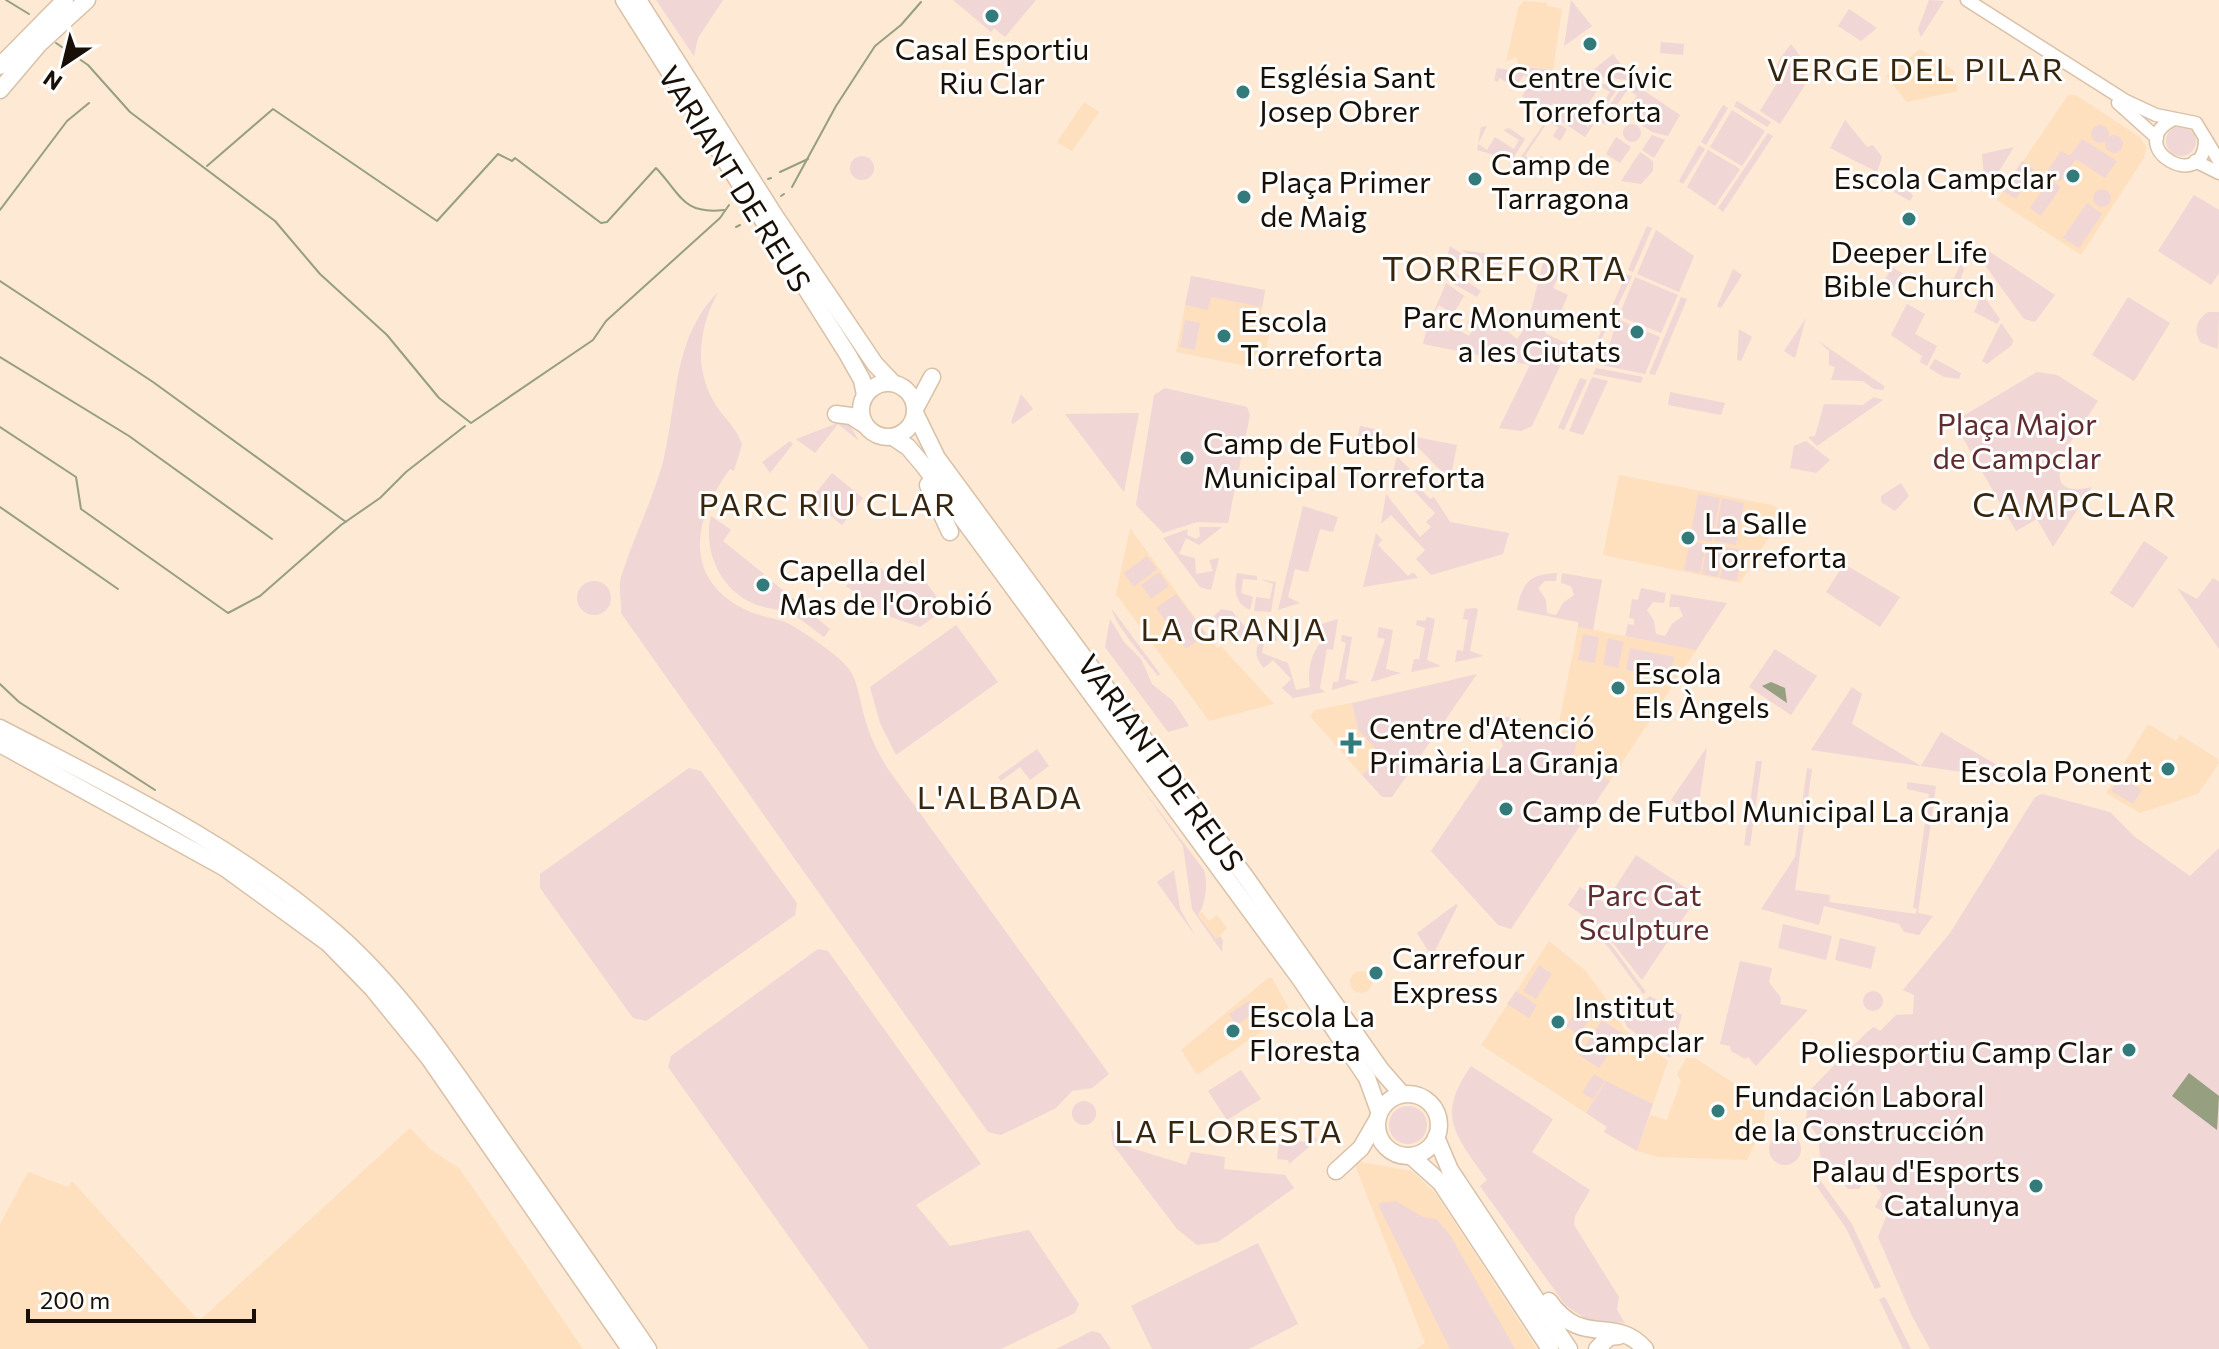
<svg xmlns="http://www.w3.org/2000/svg" width="2219" height="1349" font-family="Commissioner,sans-serif">
	<style>
		.built { fill: #fee0bf }
		.green { fill: #f0d6d5 }
		.water { fill: #969f7f }
		.lines { fill: none; stroke-linecap: round; stroke-linejoin: round }
		.stream { stroke: #969f7f; stroke-width: 2 }
		.secondary-casing { stroke: #d9c1a7; stroke-width: 15 }
		.highway-casing { stroke: #d9c1a7; stroke-width: 19 }
		.secondary { stroke: #fff; stroke-width: 12 }
		.highway { stroke: #fff; stroke-width: 16 }
		.poi-dot { fill: #327b7a; stroke: #fff; stroke-width: 3 }
		.labels { text-anchor: middle; dominant-baseline: central; stroke-width: 6; stroke-linejoin: round; paint-order: stroke }
		.poi-label { font-size: 30px; fill: #181007; stroke: #fff; text-anchor: start }
		.street-label { font-size: 30px; fill: #181007; stroke: #fff }
		.park-label { font-size: 30px; fill: #602c2d; stroke: #fff }
		.neighbourhood-label { font-size: 32px; letter-spacing: 2px; fill: #37250e; stroke: #fff }
		.quarter-label { font-size: 34px; letter-spacing: 2px; fill: #37250e; stroke: #fff }
	</style>
	<rect width="100%" height="100%" fill="#fde9d4"/>
	<g class="built">
		<polygon points="1524,1 1547,3 1547,6 1562,9 1553,70 1518,65 1516,57 1506,62 1518,8"/>
		<polygon points="1920,49 1954,71 1958,91 1907,102 1886,76"/>
		<polygon points="2068,95 2076,95 2140,137 2146,147 2144,158 2081,255 1997,200"/>
		<polygon points="1084,102 1099,112 1072,151 1057,142"/>
		<polygon points="1191,276 1265,290 1261,316 1272,320 1265,357 1253,355 1251,367 1176,352"/>
		<polygon points="1619,475 1772,505 1778,509 1781,518 1740,583 1603,555"/>
		<polygon points="1130,528 1217,648 1221,646 1274,704 1209,721 1116,594"/>
		<polygon points="1727,603 1610,781 1573,756 1576,742 1556,738 1578,627 1671,645"/>
		<polygon points="1352,703 1358,730 1382,756 1362,775 1310,716 1315,710"/>
		<polygon points="2148,724 2176,741 2180,735 2218,759 2219,763 2198,794 2140,813 2106,793"/>
		<polygon points="1202,912 1209,921 1217,915 1227,928 1216,939 1198,915"/>
		<polygon points="1549,941 1585,970 1617,1014 1624,1029 1668,1061 1653,1104 1606,1082 1586,1113 1481,1045"/>
		<circle cx="1361" cy="982" r="11"/>
		<polygon points="1268,978 1272,978 1291,1012 1197,1075 1181,1050"/>
		<polygon points="1686,1058 1695,1058 1766,1104 1763,1126 1747,1160 1659,1157 1637,1151 1650,1115 1667,1120 1681,1081 1677,1074"/>
		<polygon points="410,1128 430,1149 460,1169 583,1349 0,1349 0,1224 28,1172 68,1187 72,1181 199,1321"/>
		<polygon points="1360,1162 1412,1171 1436,1194 1537,1349 1416,1349 1425,1343 1355,1165"/>
	</g>
	<g class="green">
		<polygon points="656,0 723,0 698,38 694,56"/>
		<polygon points="953,0 1036,0 1005,37 994,28 991,32"/>
		<polygon points="1571,0 1592,26 1564,46"/>
		<polygon points="1929,0 1944,1 1921,37 1918,29"/>
		<polygon points="1849,9 1877,28 1861,41 1838,26"/>
		<polygon points="1661,42 1684,44 1683,55 1660,53"/>
		<polygon points="1791,44 1801,57 1798,62 1810,77 1780,124 1760,111 1779,80 1774,77 1779,60"/>
		<polygon points="1613,54 1633,81 1587,75"/>
		<polygon points="1526,67 1553,70 1553,74 1619,87 1608,102 1605,100 1610,92 1600,86 1578,120 1588,127 1592,121 1595,122 1585,137 1550,114 1555,105 1553,103 1546,112 1522,96 1532,81 1524,75 1515,88 1500,78 1497,82 1494,80 1497,68 1524,72"/>
		<polygon points="1624,84 1637,86 1680,115 1668,136 1652,132 1633,119 1639,110 1631,104 1637,96 1628,89 1604,124 1599,121"/>
		<polygon points="1737,101 1771,122 1767,127 1734,106"/>
		<polygon points="1723,105 1728,108 1706,145 1701,142"/>
		<polygon points="1732,110 1765,131 1742,166 1710,147"/>
		<polygon points="1548,118 1567,129 1560,141 1553,136 1558,127 1548,121 1525,156 1535,163 1540,156 1547,160 1544,166 1518,161"/>
		<polygon points="1845,120 1867,147 1873,145 1882,157 1877,172 1830,148"/>
		<circle cx="1632" cy="133" r="9"/>
		<circle cx="2100" cy="134" r="9"/>
		<polygon points="1487,126 1478,144 1487,150 1495,137 1514,149 1519,140 1503,130 1509,128 1525,139 1512,160 1477,150 1481,127"/>
		<circle cx="2181" cy="141" r="15"/>
		<polygon points="1768,133 1773,136 1723,212 1718,208"/>
		<circle cx="2114" cy="144" r="9"/>
		<polygon points="1652,135 1665,140 1654,158 1642,150"/>
		<polygon points="1616,137 1631,147 1620,163 1606,154"/>
		<polygon points="2082,139 2117,161 2105,178 2076,159 2061,181 2047,172 2061,151 2070,156"/>
		<polygon points="1699,145 1705,149 1683,184 1679,181"/>
		<polygon points="2014,147 1988,189 1985,188 1982,154"/>
		<polygon points="1708,150 1740,169 1715,206 1687,187"/>
		<polygon points="1640,152 1653,161 1653,171 1641,184 1621,181"/>
		<circle cx="862" cy="168" r="12"/>
		<polygon points="2022,161 2035,170 2016,199 2003,191"/>
		<polygon points="1893,179 1902,181 1913,196 1910,201 1894,192 1896,187 1888,183"/>
		<polygon points="2050,179 2061,187 2041,216 2030,208"/>
		<circle cx="2102" cy="198" r="9"/>
		<polygon points="2194,195 2219,210 2219,273 2211,285 2158,251"/>
		<polygon points="2087,203 2102,214 2079,248 2063,238"/>
		<polygon points="1647,226 1652,228 1633,272 1628,270"/>
		<polygon points="1656,230 1694,256 1679,292 1637,274"/>
		<polygon points="1450,246 1465,256 1460,263 1452,258 1446,267 1481,291 1477,297 1447,280 1449,274 1444,270"/>
		<polygon points="1984,248 2055,295 2035,322 2024,319 1979,257"/>
		<polygon points="1462,250 1507,257 1497,272"/>
		<polygon points="1568,255 1553,288 1568,295 1561,311 1555,309 1545,333 1570,345 1532,426 1521,431 1499,428 1530,365 1423,344 1429,320 1448,332 1452,326 1469,336 1474,328 1467,323 1477,307 1517,339 1523,331 1505,319 1521,311 1530,314 1543,263 1560,265"/>
		<polygon points="1961,264 1964,269 1961,277 1970,294 1954,285 1947,299 1943,300"/>
		<polygon points="1892,267 1902,273 1890,294 1880,288"/>
		<polygon points="1733,269 1742,275 1721,308 1717,306"/>
		<polygon points="1626,274 1632,276 1598,346 1593,363 1588,362"/>
		<polygon points="1191,276 1265,290 1262,307 1211,297 1208,310 1185,305"/>
		<polygon points="1635,277 1678,295 1661,333 1619,316"/>
		<polygon points="1446,283 1473,302 1464,296 1453,314 1439,305 1433,314"/>
		<path d="M 718,292 C 698,330 693,370 717,407 C 726,420 737,429 742,444 L 734,471 L 730,469 C 695,516 680,576 744,609 C 757,616 771,617 785,622 C 800,629 840,656 849,669 C 858,681 860,703 865,719 C 870,737 878,753 888,769 L 1109,1074 L 1092,1088 L 1072,1091 L 1056,1108 L 1001,1135 L 988,1132 L 621,613 C 622,602 618,588 621,577 C 633,538 652,502 663,462 C 678,402 672,339 718,292 Z"/>
		<polygon points="1982,294 2000,319 1997,324 1974,312"/>
		<polygon points="1681,297 1687,299 1655,375 1649,374"/>
		<polygon points="2128,297 2170,323 2134,381 2092,355"/>
		<polygon points="1907,304 1925,314 1915,334 1937,346 1927,366 1920,362 1922,356 1891,335"/>
		<path d="M 2208,312 L 2219,312 L 2218,349 L 2201,343 C 2193,331 2196,320 2208,312 Z"/>
		<polygon points="1806,318 1795,358 1784,351"/>
		<polygon points="1617,319 1660,337 1645,374 1597,364 1605,349 1608,350"/>
		<polygon points="1185,320 1200,323 1195,350 1180,347"/>
		<polygon points="2001,323 2013,340 2012,345 1987,364 1982,361"/>
		<polygon points="1739,329 1752,337 1741,361 1737,360"/>
		<polygon points="1817,340 1884,386 1884,390 1874,389 1863,381 1831,380 1835,367 1829,365 1829,351"/>
		<polygon points="1935,359 1961,373 1959,379 1944,377 1929,368"/>
		<polygon points="1596,368 1643,377 1641,383 1593,374"/>
		<path d="M 2037,372 L 2057,375 L 2098,401 L 2056,464 L 2061,467 C 2054,494 2078,490 2092,487 L 2053,547 L 2037,519 L 2016,531 L 1956,426 L 1960,424 L 1958,419 Z"/>
		<polygon points="1592,377 1608,381 1583,435 1569,431"/>
		<polygon points="1580,378 1587,380 1564,430 1558,428"/>
		<polygon points="1165,388 1247,407 1250,415 1228,523 1197,522 1163,533 1136,505 1154,395"/>
		<polygon points="1670,392 1725,403 1721,415 1668,405"/>
		<polygon points="1021,394 1033,409 1013,424 1011,422"/>
		<polygon points="1874,397 1883,400 1817,446 1808,437 1815,436 1824,404 1863,405"/>
		<polygon points="1139,413 1124,492 1065,414"/>
		<polygon points="838,423 849,424 859,441 838,424 815,453 796,439"/>
		<polygon points="1360,426 1380,430 1383,437 1379,451 1355,446"/>
		<polygon points="1411,436 1457,445 1449,485 1440,489 1436,484 1445,475 1411,440 1400,447 1401,441"/>
		<polygon points="790,441 793,444 770,473 762,462"/>
		<polygon points="1806,441 1830,460 1816,473 1790,468 1794,446"/>
		<polygon points="1397,456 1417,477 1413,481 1430,499 1434,497 1450,522 1509,533 1503,554 1431,575 1416,559 1425,550 1391,515 1381,524 1386,494 1420,537 1431,527 1426,522 1435,513 1401,477 1392,486 1390,484"/>
		<polygon points="832,473 863,498 842,525 810,500"/>
		<polygon points="1901,483 1909,496 1895,511 1881,502 1881,496"/>
		<polygon points="1698,494 1720,498 1712,542 1690,538"/>
		<polygon points="1722,498 1744,503 1736,545 1714,541"/>
		<polygon points="1303,506 1338,517 1333,532 1320,529 1308,572 1295,569 1288,597 1300,603 1278,610"/>
		<path d="M 711,516 L 731,530 L 723,541 L 764,574 L 755,587 L 765,594 L 773,582 L 830,629 L 824,637 C 814,630 804,621 793,615 C 779,608 763,609 750,602 C 719,587 703,549 711,516 Z"/>
		<polygon points="1199,527 1222,527 1199,545 1186,538 1179,554 1195,558 1196,574 1213,571 1209,560 1219,558 1211,590 1200,587 1163,538 1188,529 1187,535 1196,539 1200,536"/>
		<polygon points="1376,533 1382,540 1378,545 1408,576 1413,572 1418,578 1363,587"/>
		<polygon points="1690,541 1706,544 1700,573 1684,570"/>
		<polygon points="2144,541 2168,557 2133,608 2110,593"/>
		<polygon points="1707,544 1724,547 1718,577 1702,574"/>
		<polygon points="1726,547 1743,550 1737,581 1720,578"/>
		<polygon points="1147,556 1157,569 1134,587 1124,573"/>
		<polygon points="910,560 949,614 944,618 938,614 920,627 891,617 846,586 871,561 895,579"/>
		<polygon points="1844,564 1900,597 1880,627 1826,592"/>
		<polygon points="1159,572 1169,586 1151,599 1141,585"/>
		<path d="M 1237,573 L 1257,576 L 1257,580 L 1243,579 L 1241,593 L 1253,597 L 1250,610 C 1234,603 1234,588 1237,573 Z"/>
		<path d="M 1557,573 L 1556,581 L 1545,581 L 1538,588 L 1546,600 L 1547,613 L 1556,615 L 1563,603 L 1574,595 L 1571,586 L 1561,583 L 1562,573 L 1602,580 L 1593,630 L 1578,627 L 1578,622 L 1517,610 C 1522,583 1529,574 1557,573 Z"/>
		<polygon points="2213,578 2219,582 2219,649 2177,588 2197,599"/>
		<polygon points="1260,579 1276,582 1271,612 1254,611 1256,597 1270,599 1273,584"/>
		<circle cx="594" cy="598" r="17"/>
		<polygon points="1641,588 1666,593 1664,603 1653,602 1647,610 1654,621 1656,634 1665,636 1672,624 1683,616 1679,607 1669,607 1671,594 1727,603 1696,650 1625,636 1628,624 1634,625 1634,619 1629,618 1632,599 1638,600"/>
		<polygon points="1176,594 1206,634 1186,649 1156,608"/>
		<polygon points="1475,608 1478,609 1470,651 1484,656 1455,662 1457,650 1463,651 1468,620 1463,619 1465,609"/>
		<path d="M 1112,609 L 1160,674 L 1158,676 C 1147,661 1114,624 1112,609 Z"/>
		<polygon points="1221,609 1232,611 1246,628 1244,641 1231,641 1217,625 1214,616"/>
		<polygon points="1427,617 1435,619 1427,660 1441,666 1411,672 1414,659 1419,659 1425,628 1416,625 1417,620 1425,621"/>
		<polygon points="1110,619 1124,642 1141,659 1152,684 1173,701 1189,726 1168,732 1105,647"/>
		<path d="M 1338,619 L 1333,650 L 1327,649 L 1320,688 L 1325,692 L 1293,698 L 1282,688 L 1291,679 L 1273,660 L 1264,668 C 1249,652 1258,638 1276,633 L 1277,641 L 1265,639 L 1262,653 L 1288,663 L 1296,690 L 1310,687 C 1307,669 1311,651 1325,638 L 1315,626 Z"/>
		<polygon points="956,625 998,682 896,755 880,723 870,687"/>
		<polygon points="1379,627 1393,630 1386,669 1401,673 1371,682 1385,639 1377,637"/>
		<polygon points="1583,634 1599,637 1595,663 1578,660"/>
		<polygon points="1342,635 1352,637 1345,679 1360,682 1332,690 1333,682 1338,682 1346,643 1341,641"/>
		<polygon points="1608,638 1624,642 1618,668 1603,665"/>
		<polygon points="1630,648 1674,657 1670,678 1626,670"/>
		<polygon points="1775,649 1817,676 1791,715 1749,687"/>
		<polygon points="1477,674 1392,797 1382,797 1362,775 1382,756 1358,730 1352,703"/>
		<polygon points="1852,687 1862,694 1852,724 1921,766 1941,732 2012,774 2003,778 1811,750"/>
		<polygon points="1491,716 1521,718 1519,731 1577,742 1573,757 1610,781 1511,929 1498,925 1431,851 1503,746"/>
		<polygon points="1707,747 1697,817 1671,800"/>
		<polygon points="1037,749 1049,766 1030,780 1020,767 1001,781 998,777"/>
		<polygon points="1756,761 1762,761 1750,846 1744,845"/>
		<polygon points="689,768 701,771 797,903 795,915 646,1021 633,1018 540,888 540,874"/>
		<polygon points="1807,768 1812,769 1795,890 1830,895 1829,902 1916,914 1917,909 1913,908 1929,794 1907,789 1907,782 1936,786 1918,913 1933,916 1919,935 1904,932 1899,924 1824,906 1819,925 1761,909 1795,857"/>
		<polygon points="2120,776 2142,790 2133,804 2111,791"/>
		<path d="M 1139,784 L 1204,870 C 1208,883 1206,905 1198,915 L 1216,939 L 1220,936 L 1223,940 L 1222,952 L 1192,909 L 1183,846 Z"/>
		<polygon points="2042,794 2110,812 2135,837 2190,876 2219,848 2219,1349 1930,1349 1912,1316 1878,1237 1887,1214 1875,1207 1882,1194 1868,1177 1862,1181 1860,1189 1848,1189 1820,1156 1818,1136 1806,1121 1809,1091 1867,1032 1874,1027 1880,1031 1896,1015 1913,1014 1914,995 1903,990 1950,933 2035,797"/>
		<polygon points="1636,855 1698,896 1642,980 1602,929 1568,905 1580,887 1605,903"/>
		<polygon points="1174,870 1180,909 1196,937 1157,882"/>
		<polygon points="1456,904 1458,905 1432,957 1417,933"/>
		<polygon points="1783,924 1832,936 1826,960 1778,948"/>
		<polygon points="1592,926 1612,946 1646,992 1643,994 1609,948 1590,929"/>
		<polygon points="1840,938 1876,947 1871,969 1835,960"/>
		<polygon points="818,949 828,951 981,1164 916,1205 950,1246 1029,1230 1079,1304 1075,1313 1001,1349 869,1349 668,1067 671,1056"/>
		<polygon points="1740,961 1772,968 1769,982 1781,998 1780,1004 1808,1010 1756,1066 1748,1057 1745,1059 1731,1051 1730,1046 1720,1044"/>
		<polygon points="1539,965 1552,974 1536,999 1523,991"/>
		<circle cx="1873" cy="1001" r="10"/>
		<polygon points="1516,991 1537,1005 1529,1018 1507,1004"/>
		<polygon points="1650,996 1682,1015 1670,1058 1627,1027 1623,1017"/>
		<polygon points="1249,1001 1256,1012 1236,1025 1229,1014"/>
		<polygon points="1582,1002 1595,1011 1579,1035 1566,1026"/>
		<polygon points="1602,1020 1622,1033 1599,1068 1579,1055"/>
		<path d="M 1471,1066 L 1553,1119 L 1532,1152 L 1590,1190 L 1575,1216 L 1574,1225 L 1619,1297 L 1617,1310 L 1625,1323 L 1588,1320 L 1566,1306 L 1480,1186 L 1487,1180 C 1456,1135 1435,1117 1471,1066 Z"/>
		<polygon points="1241,1070 1261,1099 1227,1120 1208,1091"/>
		<polygon points="1594,1074 1605,1081 1593,1099 1582,1093"/>
		<polygon points="1606,1081 1653,1104 1637,1151 1604,1132 1607,1127 1586,1113"/>
		<circle cx="1084" cy="1113" r="12"/>
		<circle cx="1408" cy="1125" r="19"/>
		<polygon points="1111,1128 1122,1145 1186,1165 1191,1152 1225,1157 1224,1169 1285,1175 1294,1188 1218,1242 1197,1245 1177,1229 1113,1145"/>
		<polygon points="1311,1130 1317,1140 1289,1164 1288,1160 1277,1159 1279,1141 1310,1142"/>
		<circle cx="1785" cy="1149" r="16"/>
		<polygon points="1820,1180 1852,1224 1881,1287 1875,1289 1846,1228 1815,1184"/>
		<polygon points="1396,1201 1423,1217 1436,1219 1450,1235 1515,1349 1450,1349 1380,1209 1379,1203"/>
		<polygon points="1258,1243 1298,1324 1249,1349 1152,1349 1131,1306"/>
		<polygon points="1885,1297 1911,1349 1903,1349 1879,1299"/>
		<polygon points="1092,1331 1100,1333 1111,1349 1056,1349"/>
	</g>
	<g class="water">
		<polygon points="1771,682 1785,688 1787,703 1762,686"/>
		<polygon points="2189,1073 2219,1096 2217,1130 2172,1096"/>
	</g>
	<g class="lines">
		<g class="stream">
			<polyline points="6,0 29,14"/>
			<polyline points="56,43 88,65 130,112 275,221 320,274 387,335 439,398 471,423 593,340 606,321 720,218 729,205"/>
			<path d="M 207,166 L 273,109 L 437,221 L 498,154 L 512,161 L 515,158 L 601,223 L 607,222 L 656,168 C 681,194 682,215 724,210"/>
			<polyline points="780,172 808,159"/>
			<polyline points="768,179 771,178"/>
			<polyline points="792,187 836,106 875,46 901,25 921,2"/>
			<polyline points="781,196 784,194"/>
			<polyline points="0,210 67,121 89,103"/>
			<polyline points="736,227 740,225"/>
			<polyline points="0,281 153,382 346,522"/>
			<polyline points="0,357 129,436 272,539"/>
			<polyline points="0,427 76,477 81,509 228,613 260,596 341,525 380,498 406,472 465,426"/>
			<polyline points="0,507 118,589"/>
			<polyline points="0,684 19,702 155,790"/>
		</g>
		<defs>
			<g id="secondary">
				<polyline points="1967,0 2126,101 2156,115 2196,123 2219,161"/>
				<polyline points="2118,103 2157,138"/>
				<path d="M 2174,119 C 2120,145 2205,197 2205,139"/>
				<polyline points="2195,161 2219,173"/>
			</g>
			<g id="highway">
				<polyline points="624,0 848,355 862,380 865,395"/>
				<polyline points="638,0 775,216 875,364 893,383"/>
				<polyline points="0,66 65,0"/>
				<polyline points="0,90 39,44 87,0"/>
				<circle cx="888" cy="410" r="27"/>
				<polyline points="915,409 932,377"/>
				<polyline points="915,413 937,458 1247,879 1381,1070 1402,1094"/>
				<polyline points="836,414 851,416 865,425"/>
				<polyline points="893,437 908,447 924,466 1301,980 1367,1078 1379,1111"/>
				<polyline points="928,485 950,532"/>
				<path d="M 0,728 C 115,788 237,846 336,933 C 401,990 450,1064 499,1135 C 549,1206 599,1277 648,1349"/>
				<polyline points="0,744 225,868 328,943 372,988 429,1058 630,1349"/>
				<circle cx="1408" cy="1125" r="31"/>
				<polyline points="1436,1137 1450,1170 1569,1349"/>
				<polyline points="1411,1156 1441,1183 1550,1349"/>
				<polyline points="1336,1171 1361,1148 1376,1122"/>
				<path d="M 1549,1301 C 1582,1349 1615,1314 1645,1349"/>
				<polyline points="1597,1349 1609,1337 1619,1336"/>
			</g>
		</defs>
		<use href="#secondary" class="secondary-casing"/>
		<use href="#highway" class="highway-casing"/>
		<use href="#secondary" class="secondary"/>
		<use href="#highway" class="highway"/>
	</g>
	<g class="poi-dot">
		<circle cx="992" cy="16" r="8"/>
		<circle cx="1590" cy="44" r="8"/>
		<circle cx="1243" cy="92" r="8"/>
		<circle cx="2073" cy="176" r="8"/>
		<circle cx="1475" cy="179" r="8"/>
		<circle cx="1244" cy="197" r="8"/>
		<circle cx="1909" cy="219" r="8"/>
		<circle cx="1637" cy="332" r="8"/>
		<circle cx="1224" cy="336" r="8"/>
		<circle cx="1187" cy="458" r="8"/>
		<circle cx="1688" cy="538" r="8"/>
		<circle cx="763" cy="585" r="8"/>
		<circle cx="1618" cy="688" r="8"/>
		<path d="M1347 731h8v8h8v8h-8v8h-8v-8h-8v-8h8z"/>
		<circle cx="2168" cy="769" r="8"/>
		<circle cx="1506" cy="809" r="8"/>
		<circle cx="1376" cy="973" r="8"/>
		<circle cx="1558" cy="1022" r="8"/>
		<circle cx="1233" cy="1031" r="8"/>
		<circle cx="2129" cy="1050" r="8"/>
		<circle cx="1718" cy="1111" r="8"/>
		<circle cx="2036" cy="1186" r="8"/>
	</g>
	<g class="labels">
		<g class="poi-label">
			<text x="992" y="47" text-anchor="middle">Casal Esportiu<tspan x="992" dy="34">Riu Clar</tspan></text>
			<text x="1259" y="75">Església Sant<tspan x="1259" dy="34">Josep Obrer</tspan></text>
			<text x="1590" y="75" text-anchor="middle">Centre Cívic<tspan x="1590" dy="34">Torreforta</tspan></text>
			<text x="1491" y="162">Camp de<tspan x="1491" dy="34">Tarragona</tspan></text>
			<text x="2057" y="176" text-anchor="end">Escola Campclar</text>
			<text x="1260" y="180">Plaça Primer<tspan x="1260" dy="34">de Maig</tspan></text>
			<text x="1909" y="250" text-anchor="middle">Deeper Life<tspan x="1909" dy="34">Bible Church</tspan></text>
			<text x="1621" y="315" text-anchor="end">Parc Monument<tspan x="1621" dy="34">a les Ciutats</tspan></text>
			<text x="1240" y="319">Escola<tspan x="1240" dy="34">Torreforta</tspan></text>
			<text x="1203" y="441">Camp de Futbol<tspan x="1203" dy="34">Municipal Torreforta</tspan></text>
			<text x="1704" y="521">La Salle<tspan x="1704" dy="34">Torreforta</tspan></text>
			<text x="779" y="568">Capella del<tspan x="779" dy="34">Mas de l'Orobió</tspan></text>
			<text x="1634" y="671">Escola<tspan x="1634" dy="34">Els Àngels</tspan></text>
			<text x="1369" y="726">Centre d'Atenció<tspan x="1369" dy="34">Primària La Granja</tspan></text>
			<text x="2152" y="769" text-anchor="end">Escola Ponent</text>
			<text x="1522" y="809">Camp de Futbol Municipal La Granja</text>
			<text x="1392" y="956">Carrefour<tspan x="1392" dy="34">Express</tspan></text>
			<text x="1574" y="1005">Institut<tspan x="1574" dy="34">Campclar</tspan></text>
			<text x="1249" y="1014">Escola La<tspan x="1249" dy="34">Floresta</tspan></text>
			<text x="2113" y="1050" text-anchor="end">Poliesportiu Camp Clar</text>
			<text x="1734" y="1094">Fundación Laboral<tspan x="1734" dy="34">de la Construcción</tspan></text>
			<text x="2020" y="1169" text-anchor="end">Palau d'Esports<tspan x="2020" dy="34">Catalunya</tspan></text>
		</g>
		<g class="street-label">
			<text transform="translate(736 178) rotate(58)">VARIANT DE REUS</text>
			<text transform="translate(1162 762) rotate(54)">VARIANT DE REUS</text>
		</g>
		<g class="park-label">
			<text x="2017" y="422">Plaça Major<tspan x="2017" dy="34">de Campclar</tspan></text>
			<text x="1644" y="893">Parc Cat<tspan x="1644" dy="34">Sculpture</tspan></text>
		</g>
		<g class="neighbourhood-label">
			<text x="1916" y="68">VERGE DEL PILAR</text>
			<text x="828" y="503">PARC RIU CLAR</text>
			<text x="1234" y="628">LA GRANJA</text>
			<text x="1000" y="796">L'ALBADA</text>
			<text x="1229" y="1130">LA FLORESTA</text>
		</g>
		<g class="quarter-label">
			<text x="1505" y="267">TORREFORTA</text>
			<text x="2075" y="503">CAMPCLAR</text>
		</g>
	</g>
	<g transform="translate(64 64) rotate(215)" stroke="#ffffff" stroke-width="6" paint-order="stroke">
	<path d="M0-6L14 30L0 20L-14 30Z" fill="#181007"/>
	<text y="-12" font-size="22" font-weight="bold" text-anchor="middle" fill="#181007">N</text>
	</g>
	<path d="M28 1309v12h226v-12" fill="none" stroke="#181007" stroke-width="4"/>
	<text x="40" y="1309" font-size="24" fill="#181007" stroke="#ffffff" stroke-width="6" paint-order="stroke">200 m</text>
</svg>
